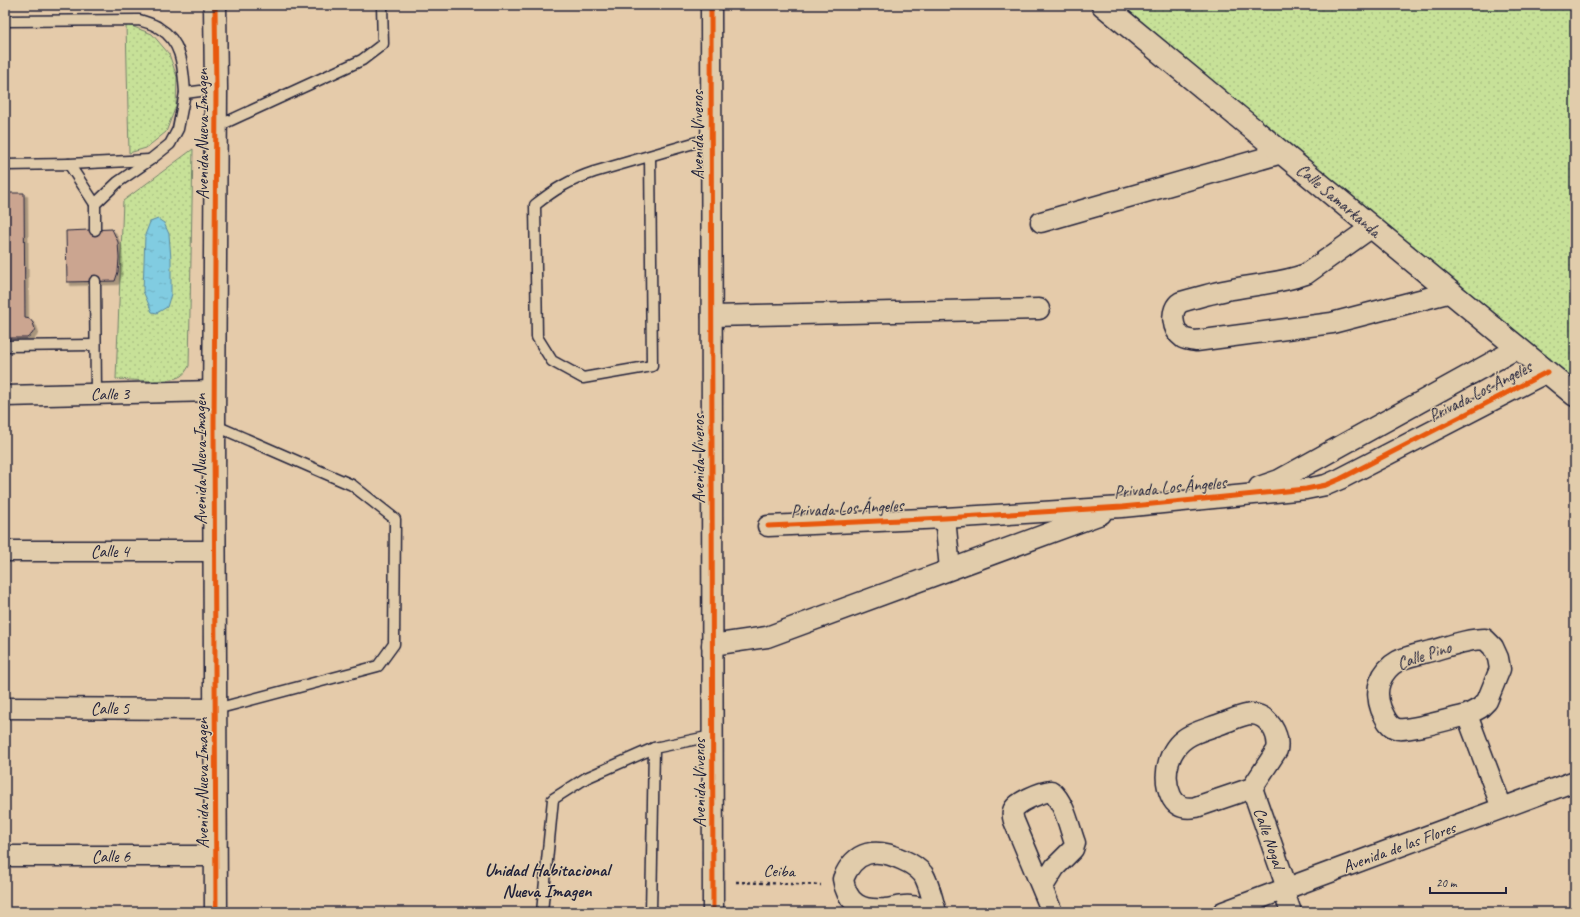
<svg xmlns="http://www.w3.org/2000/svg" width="1580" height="917" font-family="Caveat,sans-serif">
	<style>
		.grass { fill: url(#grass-dots); stroke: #74826a }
		.water { fill: url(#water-ripples); stroke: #5b889f }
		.building { fill: #cba590; stroke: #22223b; filter: url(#shadow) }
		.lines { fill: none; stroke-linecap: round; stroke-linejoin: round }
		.service-casing { stroke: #22223b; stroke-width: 13 }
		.minor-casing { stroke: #22223b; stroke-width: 23 }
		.tertiary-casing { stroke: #22223b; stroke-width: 25 }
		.path { stroke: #22223b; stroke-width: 2.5; stroke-dasharray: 3 3; stroke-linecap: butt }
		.service { stroke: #e1ccab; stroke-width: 10 }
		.minor { stroke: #e1ccab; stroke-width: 20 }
		.tertiary { stroke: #e1ccab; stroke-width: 22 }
		.cycleway-casing { stroke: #e1ccab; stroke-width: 8 }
		.cycleway { stroke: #e8590c; stroke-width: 5 }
		.labels { text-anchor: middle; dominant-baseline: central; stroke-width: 3; stroke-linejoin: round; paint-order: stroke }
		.street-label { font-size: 17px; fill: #22223b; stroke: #e1ccab }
		.neighbourhood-label { font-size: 18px; font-weight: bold; fill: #22223b; stroke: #e1ccab }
	</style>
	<defs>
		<pattern id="grass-dots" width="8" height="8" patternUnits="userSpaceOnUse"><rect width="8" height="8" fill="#c7e198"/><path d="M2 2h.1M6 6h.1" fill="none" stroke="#abc184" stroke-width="1.8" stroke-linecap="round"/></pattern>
		<pattern id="water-ripples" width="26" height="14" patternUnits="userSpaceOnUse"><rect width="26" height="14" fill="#81cce1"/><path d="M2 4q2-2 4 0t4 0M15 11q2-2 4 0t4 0" fill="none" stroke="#6fafc2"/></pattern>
		<filter id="shadow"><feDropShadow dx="3.5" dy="3.5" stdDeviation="0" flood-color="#0004"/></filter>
	</defs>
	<rect width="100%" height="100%" fill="#e5cbaa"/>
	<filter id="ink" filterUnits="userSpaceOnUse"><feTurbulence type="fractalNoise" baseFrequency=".025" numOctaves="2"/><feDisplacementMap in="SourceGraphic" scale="8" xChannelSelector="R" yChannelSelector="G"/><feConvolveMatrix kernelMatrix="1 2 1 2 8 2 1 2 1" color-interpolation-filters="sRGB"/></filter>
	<g filter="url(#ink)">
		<g class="grass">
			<polygon points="1103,5 1575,5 1575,395"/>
			<polygon points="126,24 152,34 169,54 177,77 176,106 166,132 146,148 129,153"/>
			<path d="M 193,149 L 189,366 C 186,371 184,375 179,377 C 167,383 131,380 116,379 L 123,201 Z"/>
		</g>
		<polygon class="water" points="158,219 164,223 169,234 171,259 171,294 167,307 157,313 152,312 143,291 145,235 150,222"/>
		<g class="building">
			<polygon points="5,193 24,193 25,318 30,319 33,323 35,329 32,334 27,338 5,338"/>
			<polygon points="112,229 118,242 119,258 118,272 115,281 67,282 66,231"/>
		</g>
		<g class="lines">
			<defs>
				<g id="service">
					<path d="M 5,21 L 139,20 C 145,22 154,24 159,28 C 183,42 183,68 185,93"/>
					<polyline points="216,127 362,60 383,44 382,5"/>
					<path d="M 650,156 L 652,366 L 583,378 L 552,361 L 537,337 L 535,205 C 555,189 570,180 594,172 L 711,138"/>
					<polyline points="69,164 149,160"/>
					<polyline points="5,165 69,164 95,204"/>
					<polyline points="95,230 95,204 118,182 150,160 170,144 178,129 185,93 216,89"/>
					<polyline points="95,281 96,395"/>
					<polyline points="5,346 95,345"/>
					<polyline points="214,425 352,485 395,519 394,644 378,666 216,709"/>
					<polyline points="542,912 553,799 586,778 654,748 712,736"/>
					<polyline points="651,912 654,748"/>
				</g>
				<g id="minor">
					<polyline points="711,5 713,912"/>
					<polyline points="1041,222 1282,153"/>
					<path d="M 1372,227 L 1306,274 C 1282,283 1257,284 1233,289 C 1215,292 1198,297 1181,302 C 1169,309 1172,330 1183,338 C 1187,340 1191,340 1196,341 L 1332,323 L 1451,292"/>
					<polyline points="712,316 1039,309"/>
					<polyline points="5,396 214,391"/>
					<polyline points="1259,487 1279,480 1518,348"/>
					<polyline points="945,518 950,569"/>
					<polyline points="768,526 945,518 1122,507 1306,489 1326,485 1340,479 1547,372"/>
					<polyline points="5,551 215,551"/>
					<polyline points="712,645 767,637 1101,514"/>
					<polyline points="5,708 216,709"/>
					<path d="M 1467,715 C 1453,718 1410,731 1398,729 C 1388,727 1385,717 1381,709 C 1378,701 1377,690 1380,682 C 1389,657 1413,656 1435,650 C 1452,645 1468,639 1485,639 L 1493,647 L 1498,658 L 1500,669 L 1487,701 L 1480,708 L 1467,715 L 1502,808"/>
					<path d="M 1252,788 L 1196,807 C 1185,809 1176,807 1171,796 C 1161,774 1169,746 1191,735 C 1201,730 1213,727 1223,723 C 1232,720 1243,714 1252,714 C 1269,715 1280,735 1277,750 L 1252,788 L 1287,888"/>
					<polyline points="5,856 216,856"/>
					<path d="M 1042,888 L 1055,867 L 1073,849 L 1075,843 C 1069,827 1065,803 1051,791 C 1042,792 1015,802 1013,811 C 1012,815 1013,818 1014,821 L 1052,912"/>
					<polyline points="1283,890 1291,912"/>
					<path d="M 931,912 C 925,909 917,906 910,906 C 902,905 894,908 885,909 C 861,911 847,904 843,879 C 855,850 876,847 903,860 C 910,863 918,868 923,874 C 929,883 933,902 936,912"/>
					<polyline points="1223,912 1575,781"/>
				</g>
				<g id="tertiary">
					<polyline points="215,5 216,89 214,425 216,912"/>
					<polyline points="1103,5 1575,395"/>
				</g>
			</defs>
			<use href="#service" class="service-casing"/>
			<use href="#minor" class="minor-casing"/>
			<use href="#tertiary" class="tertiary-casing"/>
			<polyline class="path" points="736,882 821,885"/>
			<use href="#service" class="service"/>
			<use href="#minor" class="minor"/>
			<use href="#tertiary" class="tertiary"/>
			<defs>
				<g id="cycleway">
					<polyline points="215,5 216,89 214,425 216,912"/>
					<polyline points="711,5 713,912"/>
					<polyline points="768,526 945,518 1122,507 1306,489 1326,485 1340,479 1547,372"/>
				</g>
			</defs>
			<use href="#cycleway" class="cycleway-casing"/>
			<use href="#cycleway" class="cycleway"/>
		</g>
	</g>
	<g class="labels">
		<g class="street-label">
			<text transform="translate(202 134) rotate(-90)">Avenida Nueva Imagen</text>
			<text transform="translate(697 135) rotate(-90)">Avenida Viveros</text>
			<text transform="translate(1339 200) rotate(40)">Calle Samarkanda</text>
			<text transform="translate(1480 391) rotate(-27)">Privada Los Ángeles</text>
			<text transform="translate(110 394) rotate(-1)">Calle 3</text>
			<text transform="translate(200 459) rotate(-90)">Avenida Nueva Imagen</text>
			<text transform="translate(698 459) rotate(-90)">Avenida Viveros</text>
			<text transform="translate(1170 487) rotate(-5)">Privada Los Ángeles</text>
			<text transform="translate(847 508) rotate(-3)">Privada Los Ángeles</text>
			<text x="110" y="551">Calle 4</text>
			<text transform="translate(1424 655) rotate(-18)">Calle Pino</text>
			<text x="110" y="708">Calle 5</text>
			<text transform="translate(202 783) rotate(-90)">Avenida Nueva Imagen</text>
			<text transform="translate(699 783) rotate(-90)">Avenida Viveros</text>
			<text transform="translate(1269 838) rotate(71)">Calle Nogal</text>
			<text transform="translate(1399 847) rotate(-20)">Avenida de las Flores</text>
			<text x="111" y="856">Calle 6</text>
			<text transform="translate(779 871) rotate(2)">Ceiba</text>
		</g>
		<g class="neighbourhood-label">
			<text x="547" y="870">Unidad Habitacional<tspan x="547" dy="21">Nueva Imagen</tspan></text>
		</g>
	</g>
	<rect width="1580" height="917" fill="none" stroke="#e1ccab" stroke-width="20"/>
	<rect x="10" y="10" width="1560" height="897" fill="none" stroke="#22223b" stroke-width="1.5" filter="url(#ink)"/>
	<path d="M1430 887v6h76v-6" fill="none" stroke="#22223b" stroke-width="2"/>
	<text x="1436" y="887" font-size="12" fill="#22223b" stroke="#e1ccab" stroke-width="3" paint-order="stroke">20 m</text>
</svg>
